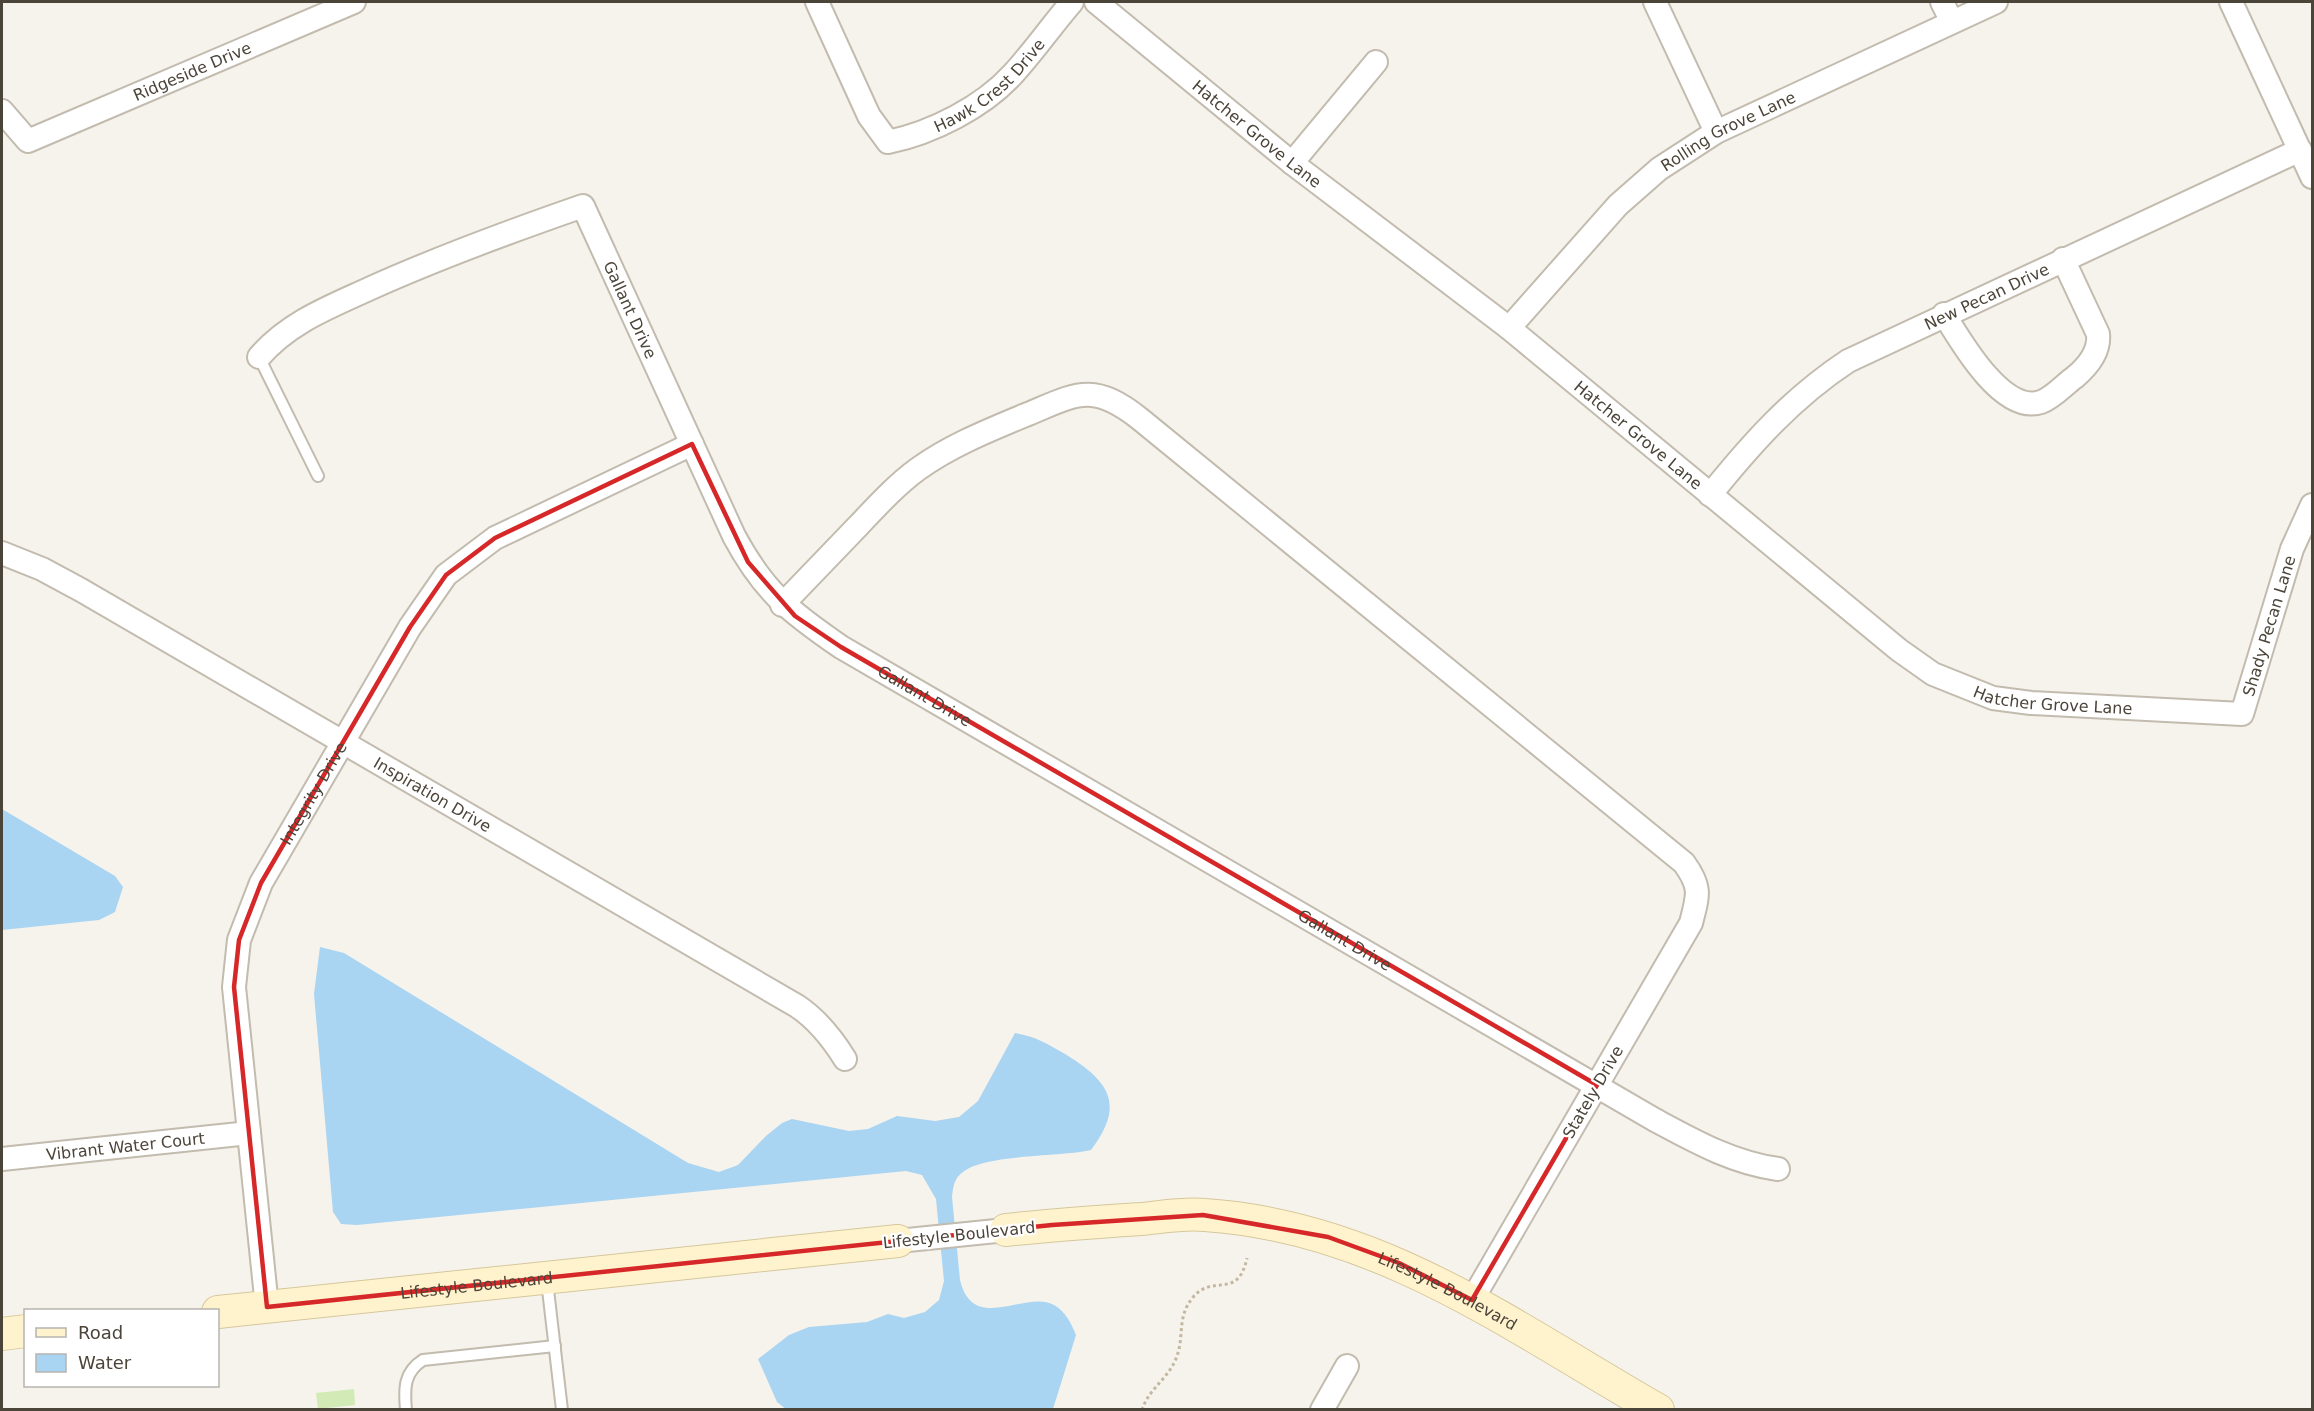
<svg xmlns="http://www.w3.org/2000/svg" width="2314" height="1411" font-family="'DejaVu Sans',sans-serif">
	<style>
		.green { fill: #d2eab5 }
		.water { fill: #a9d4f2 }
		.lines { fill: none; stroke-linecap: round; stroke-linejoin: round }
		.lane-casing { stroke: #c2bbae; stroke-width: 14 }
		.street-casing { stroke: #c2bbae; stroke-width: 26 }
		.secondary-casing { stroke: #d6c79b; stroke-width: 34 }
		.path { stroke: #c4b79f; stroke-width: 3; stroke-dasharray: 3 3; stroke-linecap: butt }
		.lane { stroke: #fff; stroke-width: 10 }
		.street { stroke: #fff; stroke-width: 22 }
		.secondary { stroke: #fff3cd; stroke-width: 32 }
		.marked { fill: none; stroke: #d62828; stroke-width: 4.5; stroke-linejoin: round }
		.labels { text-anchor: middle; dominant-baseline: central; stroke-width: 4.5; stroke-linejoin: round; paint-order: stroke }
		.street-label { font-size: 16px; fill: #4b4439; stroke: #fff }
	</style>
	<rect width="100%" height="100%" fill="#f6f3ec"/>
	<polygon class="green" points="354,1389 355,1405 318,1409 316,1393"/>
	<g class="water">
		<polygon points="2,809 115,876 123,887 115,912 99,920 2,930"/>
		<path d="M 320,947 L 344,953 L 688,1163 L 719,1172 L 738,1165 L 766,1136 L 782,1123 L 792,1119 L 849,1131 L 868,1129 L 897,1116 L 935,1121 L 959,1117 L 978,1101 L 1015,1033 C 1035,1036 1048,1044 1065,1054 C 1109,1081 1126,1104 1091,1150 C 1060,1157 985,1154 963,1172 C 954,1178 953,1187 952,1197 L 960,1280 C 973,1335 1026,1289 1054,1305 C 1066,1312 1071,1323 1076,1335 L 1053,1409 L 787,1410 L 777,1402 L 758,1359 L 789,1335 L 809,1327 L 867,1322 L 888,1314 L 904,1318 L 925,1312 L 939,1300 L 944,1281 L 936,1199 L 922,1175 L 906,1171 L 357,1225 L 341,1224 L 333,1212 L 314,994 Z"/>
	</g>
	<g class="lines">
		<defs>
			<g id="lane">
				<polyline points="259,357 318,476"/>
				<polyline points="547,1281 562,1410"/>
				<path d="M 406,1410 C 404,1388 404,1372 423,1360 L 555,1346"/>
			</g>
			<g id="street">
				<path id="s1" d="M 817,2 L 869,116 L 888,142 C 932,133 983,107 1013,74 C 1034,51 1052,25 1072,2"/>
				<path id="s2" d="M 1096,2 L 1292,163 L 1509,328 L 1899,650 L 1933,674 L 1993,698 L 2031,703 L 2242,714 L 2292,549 L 2312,505"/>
				<polyline points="1655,2 1716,132"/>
				<polyline points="1942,2 1952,22"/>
				<polyline points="2231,2 2312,177"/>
				<path id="s3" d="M 2,111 L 28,141 L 354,2"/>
				<polyline points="1292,163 1376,62"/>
				<path d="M 1944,314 C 1961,342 2003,415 2041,402 C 2053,398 2065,384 2075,377 C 2088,366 2100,352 2098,334 L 2063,259"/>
				<path id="s4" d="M 1509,328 L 1618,205 L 1659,169 L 1716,132 L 1996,2"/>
				<path id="s5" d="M 259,357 C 289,322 330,307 371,288 C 440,257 511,231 583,206 L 734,536 C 764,592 790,612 841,647 L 1655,1120 C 1694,1141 1733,1163 1778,1169"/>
				<path id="s6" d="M 1710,495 C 1752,443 1792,398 1848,361 L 2300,150"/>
				<path id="s7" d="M 2,553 L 42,569 L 81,590 L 797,1006 C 818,1020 832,1038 845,1059"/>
				<path d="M 782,605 C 808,578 833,552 858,526 C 877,506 896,485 918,469 C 950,446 987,431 1023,416 C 1075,395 1091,380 1140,419 L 1684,863 C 1702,888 1698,895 1691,923 L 1472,1300"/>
				<path id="s8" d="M 2,1159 L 249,1133"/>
				<polyline points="898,1241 1006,1230"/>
				<path id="s9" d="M 267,1307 L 234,987 L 239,940 L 261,883 L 410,627 L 446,575 L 495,538 L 692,444"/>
				<polyline points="1322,1410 1347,1366"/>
			</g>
			<g id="secondary">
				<path id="s10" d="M 1006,1230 C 1051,1225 1096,1222 1141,1219 C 1162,1217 1184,1213 1205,1215 C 1380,1227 1511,1326 1658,1410"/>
				<path id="s11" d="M 218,1312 L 898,1241"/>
				<polyline points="2,1334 26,1331"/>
			</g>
		</defs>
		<use href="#lane" class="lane-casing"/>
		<use href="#street" class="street-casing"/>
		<use href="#secondary" class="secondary-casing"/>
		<path class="path" d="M 1142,1410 C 1148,1390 1167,1379 1175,1361 C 1186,1337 1175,1318 1194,1296 C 1214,1274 1238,1300 1247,1258"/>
		<use href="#lane" class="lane"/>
		<use href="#street" class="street"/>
		<use href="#secondary" class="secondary"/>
	</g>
	<path class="marked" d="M 692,444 L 748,562 L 795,616 L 841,647 L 1597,1085 L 1472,1300 L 1399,1263 L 1328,1237 L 1203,1215 L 1052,1225 L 267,1307 L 234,987 L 239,940 L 261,883 L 410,627 L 446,575 L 495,538 Z"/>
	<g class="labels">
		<g class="street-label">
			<text stroke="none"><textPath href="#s3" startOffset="218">Ridgeside Drive</textPath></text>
			<text stroke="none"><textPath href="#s1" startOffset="276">Hawk Crest Drive</textPath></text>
			<text stroke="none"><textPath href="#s4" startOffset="298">Rolling Grove Lane</textPath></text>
			<text stroke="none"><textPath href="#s2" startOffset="208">Hatcher Grove Lane</textPath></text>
			<text stroke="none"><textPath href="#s6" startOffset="346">New Pecan Drive</textPath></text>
			<text stroke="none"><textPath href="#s5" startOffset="474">Gallant Drive</textPath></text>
			<text stroke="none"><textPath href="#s2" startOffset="694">Hatcher Grove Lane</textPath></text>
			<text stroke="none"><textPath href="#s2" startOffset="1480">Shady Pecan Lane</textPath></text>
			<text stroke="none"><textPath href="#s5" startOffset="976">Gallant Drive</textPath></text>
			<text stroke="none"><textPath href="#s2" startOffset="1198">Hatcher Grove Lane</textPath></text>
			<text stroke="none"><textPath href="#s9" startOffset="534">Integrity Drive</textPath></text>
			<text stroke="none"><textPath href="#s7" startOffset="494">Inspiration Drive</textPath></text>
			<text stroke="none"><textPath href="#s5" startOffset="1462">Gallant Drive</textPath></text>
			<text transform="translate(1593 1092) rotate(-60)">Stately Drive</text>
			<text stroke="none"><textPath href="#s8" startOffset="124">Vibrant Water Court</textPath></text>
			<text transform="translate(959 1235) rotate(-6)">Lifestyle Boulevard</text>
			<text stroke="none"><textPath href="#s11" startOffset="260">Lifestyle Boulevard</textPath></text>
			<text stroke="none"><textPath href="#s10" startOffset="456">Lifestyle Boulevard</textPath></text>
		</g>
	</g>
	<rect width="2314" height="1411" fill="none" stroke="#4b4439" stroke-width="6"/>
	<rect x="24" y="1309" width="195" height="78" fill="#ffffff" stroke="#b7b4b0" stroke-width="1.5"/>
	<rect x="36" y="1328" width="30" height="9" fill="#fff3cd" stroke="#b7b4b0" stroke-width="1.5"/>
	<text x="78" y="1339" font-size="18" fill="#4b4439">Road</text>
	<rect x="36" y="1354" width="30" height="18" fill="#a9d4f2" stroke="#b7b4b0" stroke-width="1.5"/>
	<text x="78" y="1369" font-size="18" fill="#4b4439">Water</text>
</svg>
